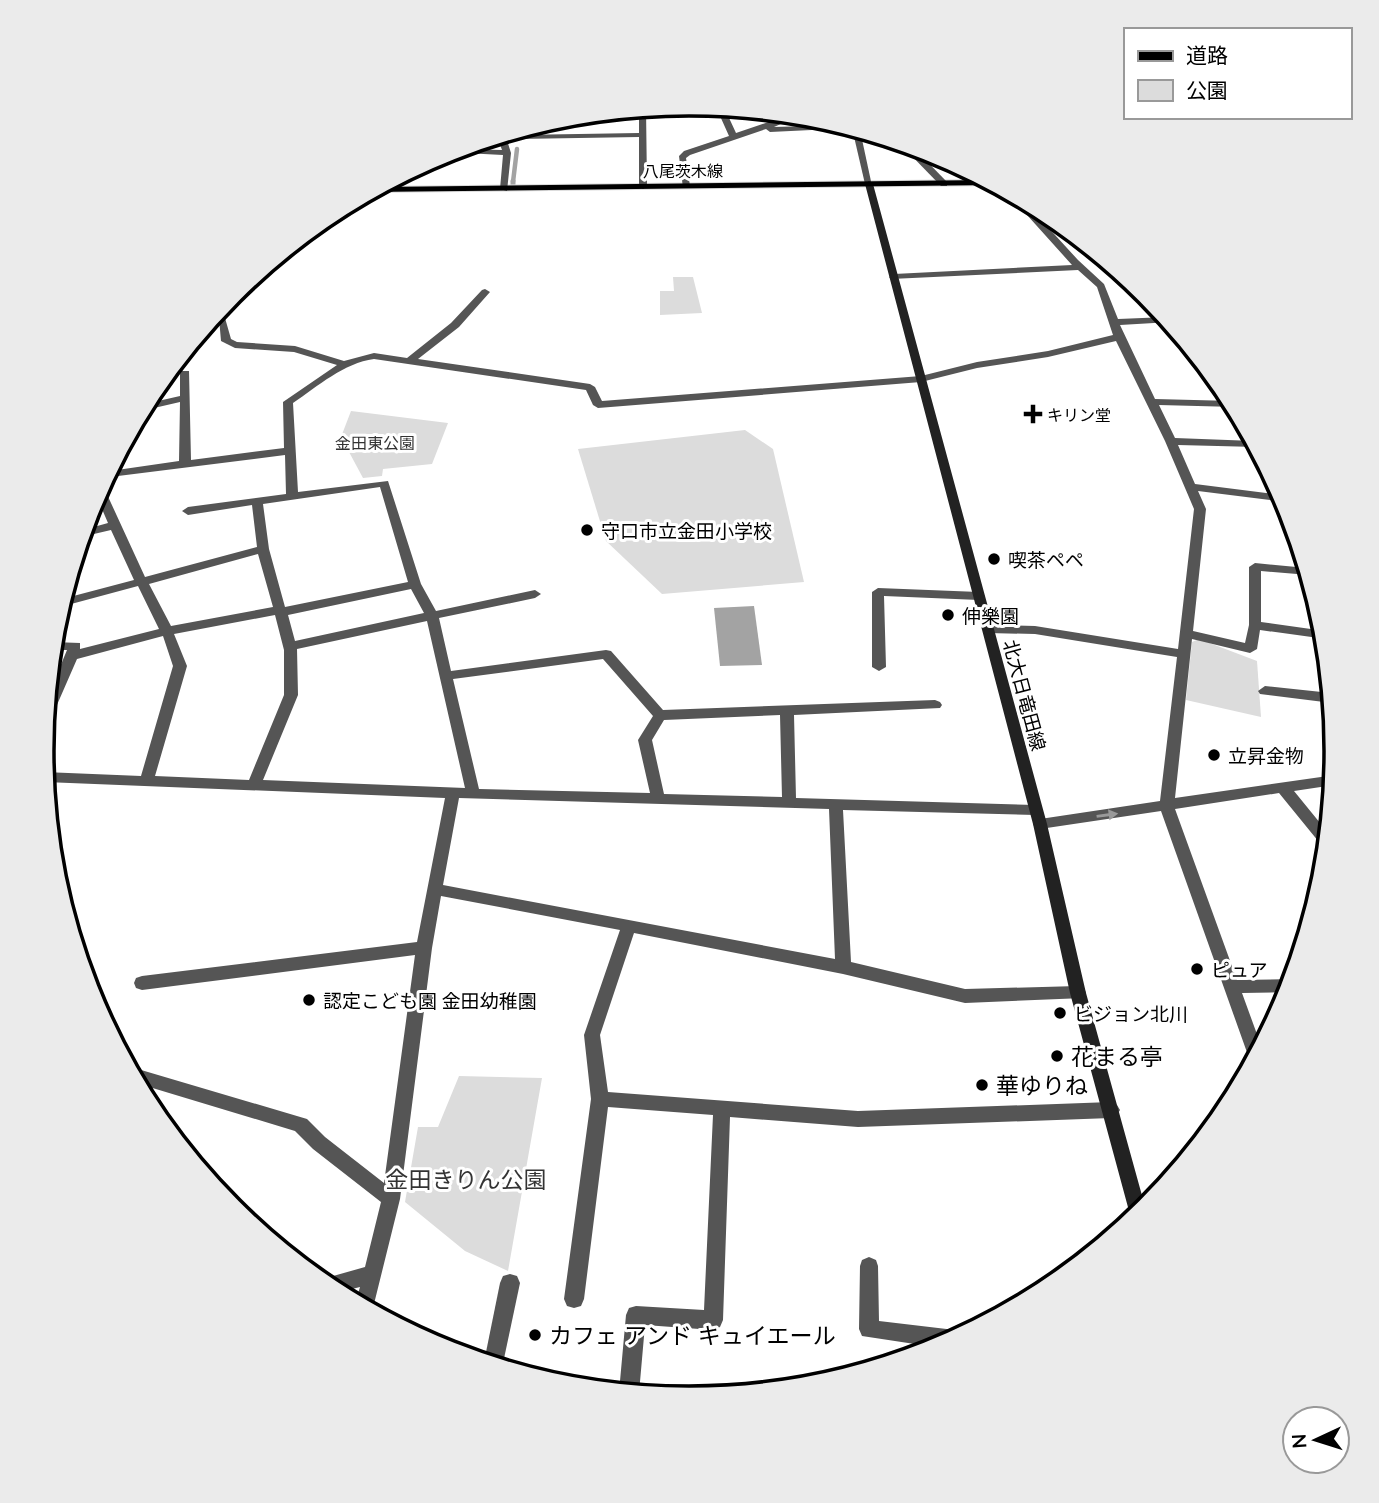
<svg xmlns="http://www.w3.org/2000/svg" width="1379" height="1503" font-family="Lato,'Noto Sans JP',sans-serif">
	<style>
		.green { fill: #dcdcdc }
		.water { fill: #a3a3a3 }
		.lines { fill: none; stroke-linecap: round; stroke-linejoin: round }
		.stream-far1 { stroke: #a3a3a3; stroke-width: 4.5 }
		.stream { stroke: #a3a3a3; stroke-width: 5 }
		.primary-casing { stroke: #dbdbdb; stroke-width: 2 }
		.minor { fill: #555; fill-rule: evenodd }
		.tertiary { fill: #555; fill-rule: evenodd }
		.secondary { fill: #222; fill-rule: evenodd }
		.primary { fill: #000; fill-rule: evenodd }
		.oneway { fill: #999 }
		.poi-dot { fill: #000; stroke: #fff; stroke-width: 2.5 }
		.labels { text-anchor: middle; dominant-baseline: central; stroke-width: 6; stroke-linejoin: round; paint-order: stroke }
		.far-street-label { font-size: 16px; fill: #000; stroke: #fff }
		.far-poi-label { font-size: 16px; fill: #000; stroke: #fff; text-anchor: start }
		.far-park-label { font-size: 16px; fill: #333; stroke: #fff }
		.poi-label { font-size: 19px; fill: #000; stroke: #fff; text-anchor: start }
		.street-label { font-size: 19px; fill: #000; stroke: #fff }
		.near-poi-label { font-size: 23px; fill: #000; stroke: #fff; text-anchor: start }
		.near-park-label { font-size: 23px; fill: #333; stroke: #fff }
		.rim { fill: none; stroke: #000; stroke-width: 3.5 }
	</style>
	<rect width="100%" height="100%" fill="#fff"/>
	<g class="green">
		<polygon points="673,277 693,277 702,313 660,315 660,291 674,291"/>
		<polygon points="351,411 448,423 432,464 383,469 382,476 363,478 341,437"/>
		<polygon points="745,430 773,449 804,582 662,594 606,541 578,449"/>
		<polygon points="1199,639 1257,661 1261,717 1186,700 1192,642"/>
		<polygon points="459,1076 542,1078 508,1271 465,1251 405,1202 418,1127 438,1127"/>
	</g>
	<polygon class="water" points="754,606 762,665 720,666 714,608"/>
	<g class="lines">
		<polyline class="stream-far1" points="513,182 517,149"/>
		<polyline class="stream" points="513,185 513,181"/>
		<defs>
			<polygon id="primary" points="987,180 997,185 369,192 379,187"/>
		</defs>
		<use href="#primary" class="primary-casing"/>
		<g class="minor">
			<polygon points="690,104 697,105 684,107 680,105"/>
			<polygon points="716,107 724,107 736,133 792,114 801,115 774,127 844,125 853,128 770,132 766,129 690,155 686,158 690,186 683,188 679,156 684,151 729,136"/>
			<polygon points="646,108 647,186 643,189 639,186 639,137 518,139 514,137 518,135 639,133 639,109"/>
			<polygon points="505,134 511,153 507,191 500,189 503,155 445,152 456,149 502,150 497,136"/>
			<polygon points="904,144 911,145 947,182 947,186 941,186 904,148"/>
			<path d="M 1010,192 L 1022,199 L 1078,260 L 1104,284 L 1118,319 L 1167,317 L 1171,322 L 1120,325 L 1155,399 L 1233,401 L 1236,407 L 1159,405 L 1175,438 L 1254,441 L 1257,447 L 1178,445 L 1195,484 L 1283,495 L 1287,502 L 1198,491 L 1206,509 L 1193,631 L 1245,643 L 1249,625 L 1249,567 L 1255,563 L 1307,568 L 1309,575 L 1261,571 L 1261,622 L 1325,631 L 1326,639 L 1260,630 L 1257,649 L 1250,653 L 1192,639 L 1175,798 L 1335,775 L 1334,785 L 1294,791 L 1329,834 L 1327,848 L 1323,847 L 1279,793 L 1175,809 L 1237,980 L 1294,979 L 1290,992 L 1242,993 L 1262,1048 L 1253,1064 L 1249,1058 L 1161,811 L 1040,829 L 1035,828 L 1033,824 L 1035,820 L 1040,819 L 1160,801 L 1177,657 L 1035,634 L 988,633 L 982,629 L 988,625 L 1035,626 L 1178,649 L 1194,509 L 1165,441 L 1116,341 L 1048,357 L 977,368 L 921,382 L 598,408 L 593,405 L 586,390 L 374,359 C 344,363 318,386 293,403 L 298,492 L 388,481 L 421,584 L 436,611 L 535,590 L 541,594 L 535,598 L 439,618 L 451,671 L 606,650 L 611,651 L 663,710 L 935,700 L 940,702 L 942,705 L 940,708 L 794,715 L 796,798 L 1035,805 L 1040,806 L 1042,810 L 1040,814 L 1035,815 L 843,810 L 851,962 L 965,989 L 1078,986 L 1084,988 L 1086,993 L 1084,998 L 965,1003 L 843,974 L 634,933 L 600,1035 L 608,1092 L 858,1111 L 1111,1102 L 1117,1105 L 1120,1110 L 1117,1115 L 1111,1118 L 858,1127 L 730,1117 L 723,1320 L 720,1327 L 713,1330 L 645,1325 L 639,1393 L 619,1392 L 626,1315 L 629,1308 L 636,1306 L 704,1310 L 713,1115 L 608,1107 L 584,1299 L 581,1306 L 574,1308 L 567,1306 L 564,1299 L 591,1099 L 584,1035 L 620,930 L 441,896 L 432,948 L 400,1199 L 372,1312 L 355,1304 L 360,1287 L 336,1293 L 319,1280 L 365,1267 L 381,1202 L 313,1149 L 295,1131 L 136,1083 L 128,1068 L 131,1067 L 307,1119 L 325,1137 L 384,1183 L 415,955 L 142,990 L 136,988 L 134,983 L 136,978 L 142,976 L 417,942 L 445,798 L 45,782 L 44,772 L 141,776 L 173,666 L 163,636 L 77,659 L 53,714 L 51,717 L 45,718 L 48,696 L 67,650 L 52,650 L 53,642 L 80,643 L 80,649 L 159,629 L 138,586 L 60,607 L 62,599 L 134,580 L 111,530 L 81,537 L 83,530 L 108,523 L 96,495 L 110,471 L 179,461 L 180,402 L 141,411 L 145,404 L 180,396 L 180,373 L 181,371 L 189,371 L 191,460 L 284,448 L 283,402 L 337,365 L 294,352 L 235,348 L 221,341 L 219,318 L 225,318 L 231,339 L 237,342 L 295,346 L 344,361 L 374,353 L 407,358 L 451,323 L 482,290 L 485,289 L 490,292 L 459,327 L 418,359 L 590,384 L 595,387 L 602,401 L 921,376 L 977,362 L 1048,351 L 1113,335 L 1097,287 L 1078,270 L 891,279 L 889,277 L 894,274 L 1072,265 L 1010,196 ZM 285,455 L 286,494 L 188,507 L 182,511 L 188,515 L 252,505 L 257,547 L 145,577 L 105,490 L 118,476 ZM 380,487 L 408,582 L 285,607 L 269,549 L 263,504 ZM 258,554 L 273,607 L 171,626 L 149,584 ZM 411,589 L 424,613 L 295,641 L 288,615 ZM 275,615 L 284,650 L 284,695 L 249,780 L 155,776 L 187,666 L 174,634 ZM 427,621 L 465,788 L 263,780 L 298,695 L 297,649 ZM 603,659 L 653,716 L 638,740 L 650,793 L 479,789 L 453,679 ZM 780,715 L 782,797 L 664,794 L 652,740 L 664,720 ZM 459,798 L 829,809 L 835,959 L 443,885 Z"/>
			<polygon points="878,588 979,592 985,596 979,600 884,596 886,667 879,671 872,667 872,592"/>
			<polygon points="1265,686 1331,693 1332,703 1260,694 1258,691"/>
			<polygon points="869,1257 876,1260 878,1266 879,1321 955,1330 963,1336 941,1348 862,1336 859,1329 860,1266 862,1260"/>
			<polygon points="510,1274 517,1276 520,1283 502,1368 484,1362 500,1283 503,1276"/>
		</g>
		<polygon class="tertiary" points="852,128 860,130 872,186 865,184"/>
		<polygon class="secondary" points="869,181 873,184 1047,824 1086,993 1146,1210 1132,1222 1070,993 1033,824 865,184"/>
		<use href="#primary" class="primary"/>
	</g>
	<defs><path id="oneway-solid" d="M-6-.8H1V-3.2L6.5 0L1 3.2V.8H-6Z" transform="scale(1.75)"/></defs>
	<use class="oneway" href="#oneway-solid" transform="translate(1107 815) rotate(-8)"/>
	<g class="poi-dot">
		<path d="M1029.5 403.5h7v7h7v7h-7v7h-7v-7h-7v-7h7z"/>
		<circle cx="587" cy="530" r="7"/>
		<circle cx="994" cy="559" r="7"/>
		<circle cx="948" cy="615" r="7"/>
		<circle cx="1214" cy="755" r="7"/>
		<circle cx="1197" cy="969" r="7"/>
		<circle cx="309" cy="1000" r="7"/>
		<circle cx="1060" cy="1013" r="7"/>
		<circle cx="1057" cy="1056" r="7"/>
		<circle cx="982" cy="1085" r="7"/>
		<circle cx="535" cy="1335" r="7"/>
	</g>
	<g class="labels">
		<g class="far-street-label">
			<text x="683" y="170">八尾茨木線</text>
		</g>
		<g class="far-poi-label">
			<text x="1047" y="414">キリン堂</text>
		</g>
		<g class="far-park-label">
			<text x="375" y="442">金田東公園</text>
		</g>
		<g class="poi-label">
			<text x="601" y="530">守口市立金田小学校</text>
			<text x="1008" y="559">喫茶ペペ</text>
			<text x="962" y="615">伸樂園</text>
			<text x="1228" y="755">立昇金物</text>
			<text x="1211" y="969">ピュア</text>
			<text x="323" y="1000">認定こども園 金田幼稚園</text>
			<text x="1074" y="1013">ビジョン北川</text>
		</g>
		<g class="street-label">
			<text transform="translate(1025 695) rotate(75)">北大日竜田線</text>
		</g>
		<g class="near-poi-label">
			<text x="1071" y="1056">花まる亭</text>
			<text x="996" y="1085">華ゆりね</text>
			<text x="549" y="1335">カフェ アンド キュイエール</text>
		</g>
		<g class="near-park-label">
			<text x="466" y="1179">金田きりん公園</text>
		</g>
	</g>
	<path d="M0 0H1379V1503H0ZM54 751a635 635 0 1 1 1270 0a635 635 0 1 1-1270 0Z" fill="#ebebeb" fill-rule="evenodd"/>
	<path class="rim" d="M54 751a635 635 0 1 1 1270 0a635 635 0 1 1-1270 0Z"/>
	<rect x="1124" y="28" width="228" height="91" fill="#ffffff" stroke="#999999" stroke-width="2"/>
	<rect x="1138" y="51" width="35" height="10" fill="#000000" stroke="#999999" stroke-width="2"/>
	<text x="1186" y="63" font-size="21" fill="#000000">道路</text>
	<rect x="1138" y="80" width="35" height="21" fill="#dcdcdc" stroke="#999999" stroke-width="2"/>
	<text x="1186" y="98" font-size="21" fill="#000000">公園</text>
	<g transform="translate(1316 1440) rotate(266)"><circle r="33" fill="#ffffff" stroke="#999999" stroke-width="2"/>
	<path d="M0-5L12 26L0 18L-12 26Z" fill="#000000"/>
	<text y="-10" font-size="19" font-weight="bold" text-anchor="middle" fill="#000000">N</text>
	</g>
</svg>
